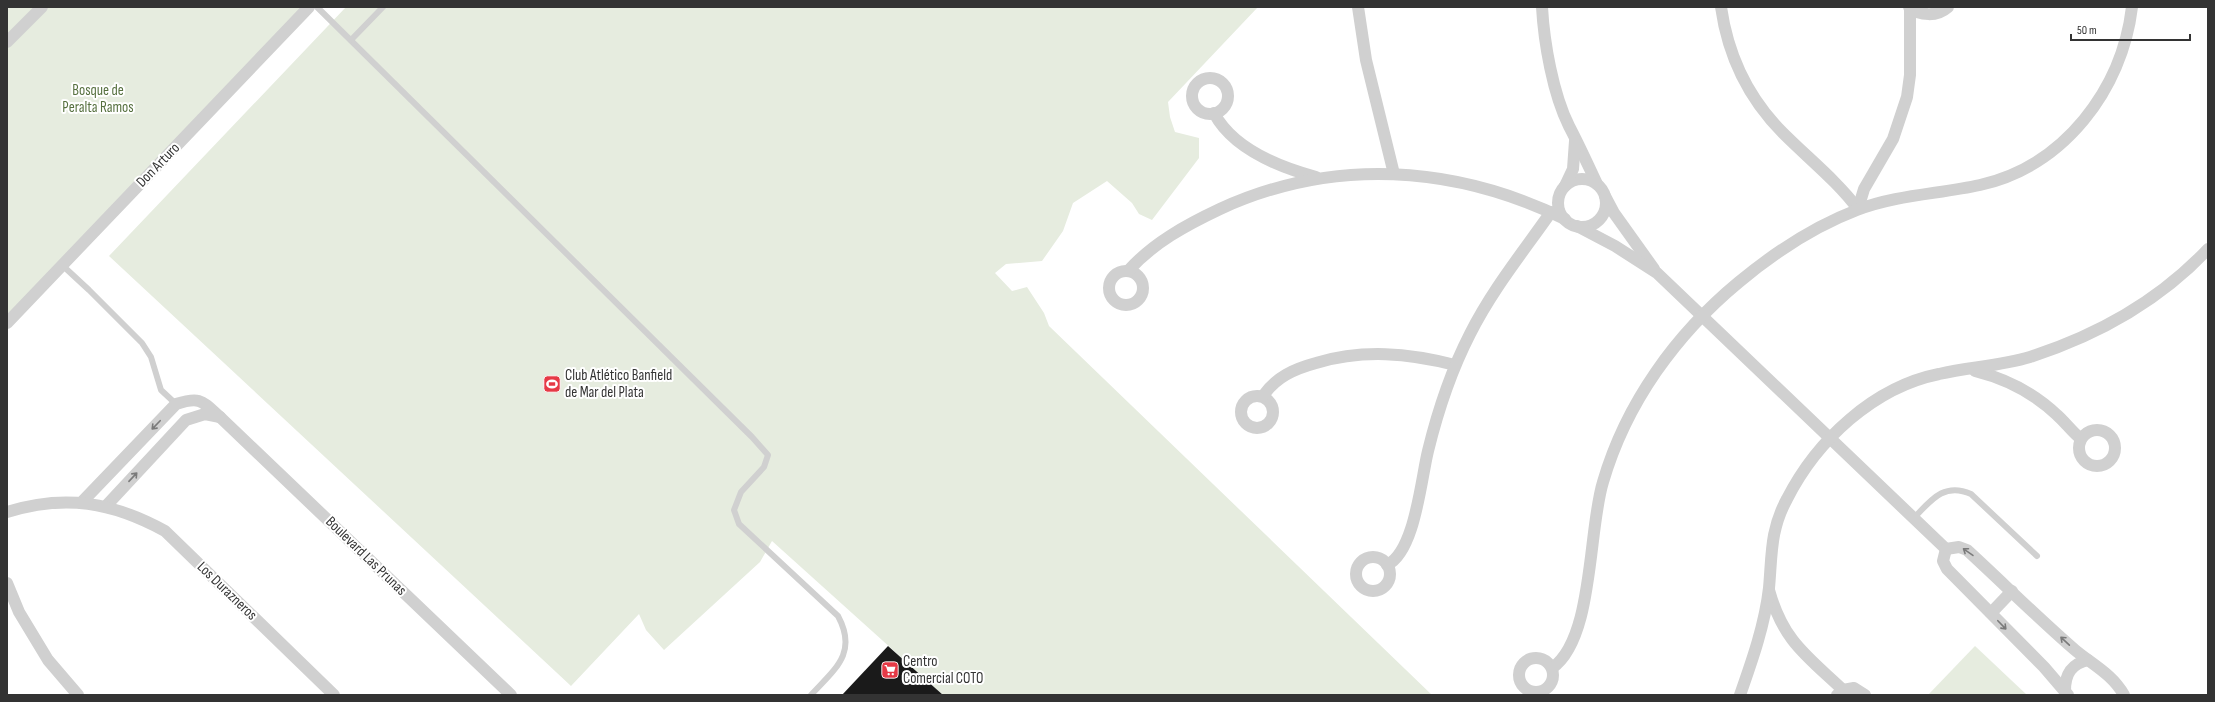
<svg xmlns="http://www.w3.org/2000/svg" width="2215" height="702" font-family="'Sofia Sans Condensed',sans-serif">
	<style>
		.green { fill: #e6ecdf }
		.building { fill: #1a1a1a }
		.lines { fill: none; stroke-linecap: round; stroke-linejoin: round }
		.lane { stroke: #d0d0d0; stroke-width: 6 }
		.street { stroke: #d0d0d0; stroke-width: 12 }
		.oneway { stroke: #7a7a7a }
		.labels { text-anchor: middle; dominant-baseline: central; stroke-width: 4; stroke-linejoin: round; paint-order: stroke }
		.park-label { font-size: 15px; fill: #56703f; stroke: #fff }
		.street-label { font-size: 15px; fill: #333; stroke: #fff }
		.poi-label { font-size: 15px; fill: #333; stroke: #fff; text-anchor: start }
	</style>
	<rect width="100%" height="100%" fill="#fff"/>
	<g class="green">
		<polygon points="7,7 309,7 7,330"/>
		<polygon points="346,7 1258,7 1168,102 1170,117 1175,132 1199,138 1199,158 1152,220 1139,214 1132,203 1107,181 1073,203 1063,231 1042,261 1006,264 995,273 1012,291 1027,287 1044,313 1049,326 1432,695 943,695 772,541 760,562 664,650 646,630 639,614 571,686 109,256"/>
		<polygon points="1975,646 2027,695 1928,695"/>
	</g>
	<polygon class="building" points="888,646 943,695 842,695"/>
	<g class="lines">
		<g class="lane">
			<path d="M 317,7 L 752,437 L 768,455 L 764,467 L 741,492 L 734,510 L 739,524 L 838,616 C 858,653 835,669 811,695"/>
			<polyline points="351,40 383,7"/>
			<polyline points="62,265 89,290 142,343 151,357 161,390 176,404"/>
			<path d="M 1913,519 C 1931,500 1944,482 1971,494 L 2037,556"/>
		</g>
		<g class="street">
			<polyline points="1358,7 1366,60 1394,174"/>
			<path d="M 1542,7 C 1544,43 1553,94 1569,126 C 1579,145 1588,165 1597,184"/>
			<path d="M 1721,7 C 1728,56 1748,98 1783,133 C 1809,159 1837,181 1858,209"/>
			<path d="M 1909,7 C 1920,16 1937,17 1948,7"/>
			<polyline points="7,42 42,7"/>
			<circle cx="1210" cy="96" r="18"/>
			<path d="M 1214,113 C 1233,149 1279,167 1316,177"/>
			<circle cx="1582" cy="203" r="24"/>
			<polyline points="1565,186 1573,169 1575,141"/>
			<polyline points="1605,196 1614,213 1654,269"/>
			<polyline points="1858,209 1864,189 1893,139 1907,97 1910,75 1910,8"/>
			<polyline points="1577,226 1615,246 1657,273 1946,549"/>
			<circle cx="1126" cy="288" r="17"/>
			<path d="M 1128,271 C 1153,243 1186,225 1220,209 C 1333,157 1454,165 1565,219"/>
			<polyline points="7,323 309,7"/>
			<path d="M 1975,371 C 2007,379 2033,392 2057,415 C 2066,423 2072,432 2081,439"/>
			<circle cx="1257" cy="412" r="16"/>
			<path d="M 1263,396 C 1276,377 1294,369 1316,363 C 1363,349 1408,353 1455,365"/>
			<circle cx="2097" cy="448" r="18"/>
			<path d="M 81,503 L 176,404 C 201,396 202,401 221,418 L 511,695"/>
			<polyline points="106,506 186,420 205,414 220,417"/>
			<path d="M 7,512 C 65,494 112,502 165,531 L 334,695"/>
			<path d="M 1946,549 L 1959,547 L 1967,550 C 2003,583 2038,618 2075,650 C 2093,665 2112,674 2124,695"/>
			<polyline points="1946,549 1943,561 1947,569 2044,667 2068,695"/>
			<circle cx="1373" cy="574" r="17"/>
			<path d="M 1387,565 C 1415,552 1421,479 1428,451 C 1438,410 1451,371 1470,334 C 1492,290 1523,252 1551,212"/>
			<polyline points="7,583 19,612 48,660 78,695"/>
			<path d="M 1769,590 C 1783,641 1807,656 1843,690"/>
			<polyline points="1991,613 2012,591"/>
			<circle cx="1536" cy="675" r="17"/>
			<path d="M 1552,668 C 1594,639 1588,530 1603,482 C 1626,403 1676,334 1739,282 C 1774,253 1815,226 1857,210 C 1896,195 1939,194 1980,185 C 2064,166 2122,90 2132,7"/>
			<path d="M 2065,691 C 2065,674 2071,664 2088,660"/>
			<path d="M 1740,695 C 1752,661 1765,624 1769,588 C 1772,555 1770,530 1787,499 C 1817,440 1874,387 1939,374 C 1970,367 2000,366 2030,357 C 2098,335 2159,301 2208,249"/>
			<polyline points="1837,695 1843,690 1854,688 1865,695"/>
		</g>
	</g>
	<defs><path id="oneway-shaft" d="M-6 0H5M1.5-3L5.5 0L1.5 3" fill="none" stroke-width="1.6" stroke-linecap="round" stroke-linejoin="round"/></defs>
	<g class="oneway">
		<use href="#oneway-shaft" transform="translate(156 425) rotate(134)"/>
		<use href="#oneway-shaft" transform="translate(133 477) rotate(-47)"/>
		<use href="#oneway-shaft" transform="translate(1968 552) rotate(-145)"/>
		<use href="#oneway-shaft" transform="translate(2002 625) rotate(46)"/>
		<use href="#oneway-shaft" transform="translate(2065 641) rotate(-137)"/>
	</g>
	<defs>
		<symbol id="stadium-square" viewBox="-11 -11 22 22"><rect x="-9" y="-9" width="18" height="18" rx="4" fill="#e63946" stroke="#fff"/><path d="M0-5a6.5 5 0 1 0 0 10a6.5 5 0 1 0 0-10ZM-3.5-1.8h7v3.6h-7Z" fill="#fff"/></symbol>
		<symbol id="supermarket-square" viewBox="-11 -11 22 22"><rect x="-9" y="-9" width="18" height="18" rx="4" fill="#e63946" stroke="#fff"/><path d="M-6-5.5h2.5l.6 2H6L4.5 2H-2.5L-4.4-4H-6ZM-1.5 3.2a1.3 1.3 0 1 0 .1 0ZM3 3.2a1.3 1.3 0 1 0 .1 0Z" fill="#fff"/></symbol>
	</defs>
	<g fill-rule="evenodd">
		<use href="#stadium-square" x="542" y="374" width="20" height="20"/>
		<use href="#supermarket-square" x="880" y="660" width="20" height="20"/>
	</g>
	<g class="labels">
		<g class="park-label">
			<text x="98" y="90">Bosque de<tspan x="98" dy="17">Peralta Ramos</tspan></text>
		</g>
		<g class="street-label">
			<text transform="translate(158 165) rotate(-46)">Don Arturo</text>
			<text transform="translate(366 556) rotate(44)">Boulevard Las Prunas</text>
			<text transform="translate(227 591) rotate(44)">Los Durazneros</text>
		</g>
		<g class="poi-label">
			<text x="565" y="375">Club Atlético Banfield<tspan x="565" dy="17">de Mar del Plata</tspan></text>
			<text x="903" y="661">Centro<tspan x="903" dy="17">Comercial COTO</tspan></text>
		</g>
	</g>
	<rect width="2215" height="702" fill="none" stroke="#333333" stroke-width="16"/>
	<path d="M2071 34v6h119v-6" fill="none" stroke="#333333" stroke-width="2"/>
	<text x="2077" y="34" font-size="12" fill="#333333" stroke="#ffffff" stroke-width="3" paint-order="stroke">50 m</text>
</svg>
